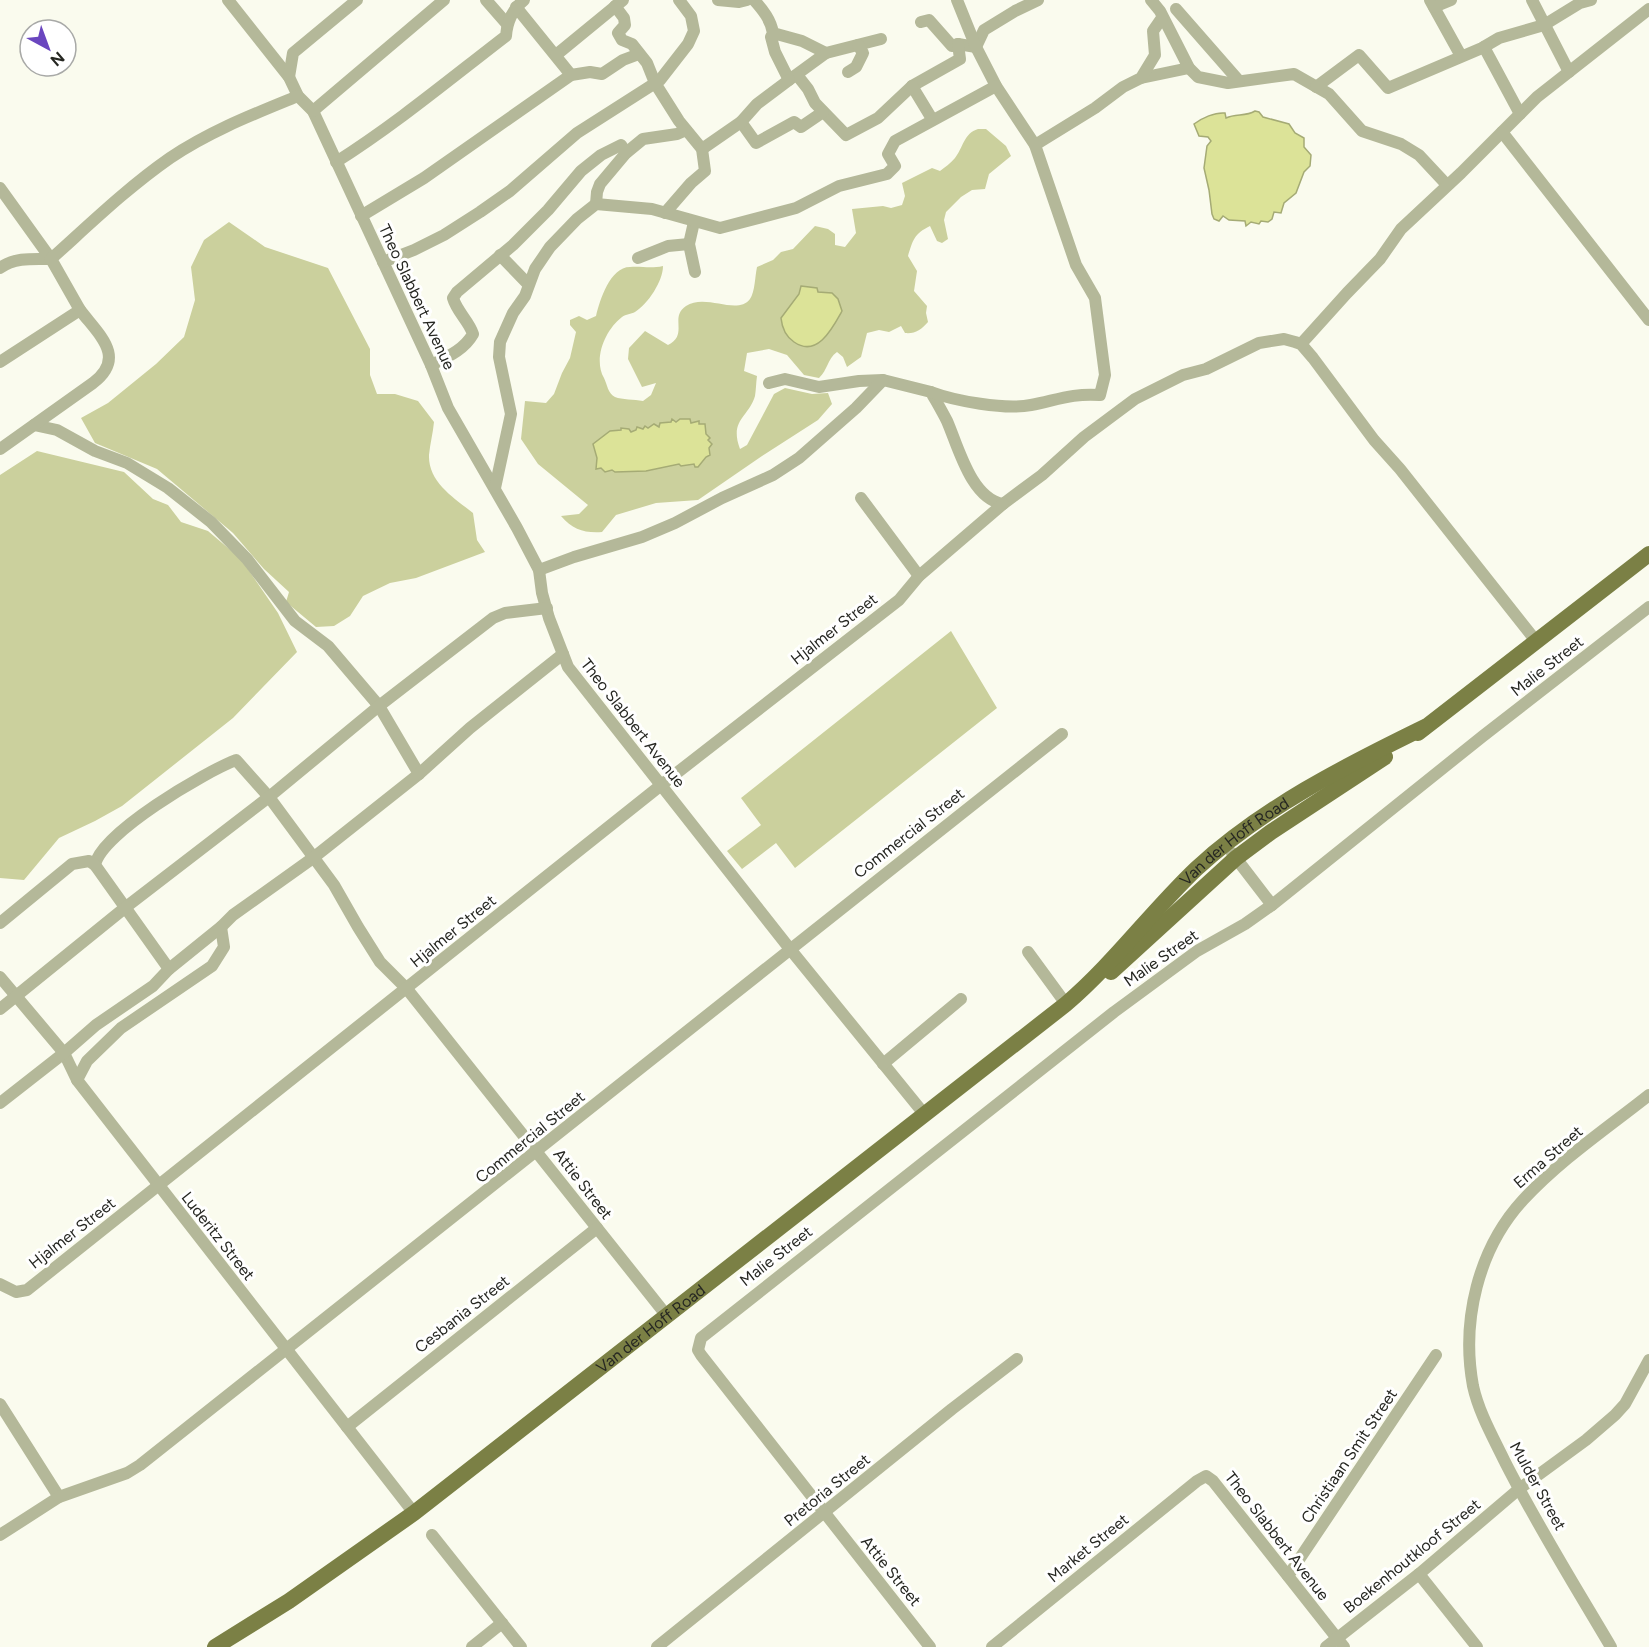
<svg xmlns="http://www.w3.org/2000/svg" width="1649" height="1647" font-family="Figtree,sans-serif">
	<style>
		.green { fill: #cbd09d }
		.water { fill: #dce398; stroke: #a5ab75; stroke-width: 1.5 }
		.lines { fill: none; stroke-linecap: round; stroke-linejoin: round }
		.minor { stroke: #b4b899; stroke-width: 12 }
		.major { stroke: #7b8045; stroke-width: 16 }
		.labels { text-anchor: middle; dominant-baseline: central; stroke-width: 6; stroke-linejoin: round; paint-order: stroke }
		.street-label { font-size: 16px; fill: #262722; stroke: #fff }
	</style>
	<rect width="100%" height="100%" fill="#fafbee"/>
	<g class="green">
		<path d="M 978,129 L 986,129 L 1006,146 L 1011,156 L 989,174 L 985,189 L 972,190 L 961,197 L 946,212 L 944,220 L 948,239 L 942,243 L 937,241 L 930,226 C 914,234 913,240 908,256 L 917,271 L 914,291 L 927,306 L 926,313 L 928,322 C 921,330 915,334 905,333 L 901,326 L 889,332 L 879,330 L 867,333 L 861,357 L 847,367 L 843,357 L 837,352 C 827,359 828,370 819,378 L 804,375 L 787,355 L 769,349 L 747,353 L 744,371 L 757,376 C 756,383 756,390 755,396 C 749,417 729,420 740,449 L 747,445 L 774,394 L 785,388 L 812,394 L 828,393 L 832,404 L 818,420 L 762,456 L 698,500 L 656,503 L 616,515 L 602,532 C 584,533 573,530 561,516 L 579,514 L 588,505 L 538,464 L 521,439 L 525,401 L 546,403 L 554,394 L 562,373 L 570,358 L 576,332 L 570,325 L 570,320 L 579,316 L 587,320 L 596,316 C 600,300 610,267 630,267 C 642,266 650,269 663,266 C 663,281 648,304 635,312 C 631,314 626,314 622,317 C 605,330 593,359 604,378 C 607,384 608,394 615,397 C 622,400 634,399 643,401 L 651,395 L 656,383 L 642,387 L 628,359 L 629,348 L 645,331 L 668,345 C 689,335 669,317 686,306 C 706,293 737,316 750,299 C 755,292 755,276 757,267 L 773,260 L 781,252 L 793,249 L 815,226 L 828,229 L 835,234 L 835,245 L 845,247 L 856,233 L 852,209 L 883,206 L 891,208 L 902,205 L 905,196 L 902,183 L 932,168 L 940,171 C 945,167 951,163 955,158 C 963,148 964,133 978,129 Z"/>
		<path d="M 229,222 L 265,247 L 328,268 L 370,349 L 370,375 L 377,394 L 395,394 L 418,401 L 434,422 C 433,433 430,444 429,455 C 428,482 454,498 473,513 L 477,540 L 485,552 L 416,578 L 390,583 L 363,596 L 350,616 L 334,626 L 316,627 L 286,602 L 289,592 L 264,569 L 233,533 L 157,469 L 95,443 L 81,418 L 108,403 L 156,364 L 184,337 L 195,300 L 191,267 L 204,240 Z"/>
		<polygon points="37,451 124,472 153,499 168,505 181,522 208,531 241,559 278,613 297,652 233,718 122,806 95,821 59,838 24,880 0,878 0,475"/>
		<polygon points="951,631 997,708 795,868 776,843 742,869 727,851 761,825 741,798"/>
	</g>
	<g class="water">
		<path d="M 1255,111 L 1259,112 L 1263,117 L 1289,124 L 1295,133 L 1304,138 L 1304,147 L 1311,155 L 1310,166 L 1304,172 L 1296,193 L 1284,203 L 1281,213 L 1274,212 L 1272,219 L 1268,222 L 1261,221 L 1259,224 L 1251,222 L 1246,226 L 1245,221 L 1229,220 L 1223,216 L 1219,221 L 1214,219 L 1212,214 L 1209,190 L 1204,168 L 1207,146 L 1211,141 L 1208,137 L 1199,136 L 1194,124 C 1202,118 1215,112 1225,113 L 1226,118 C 1236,113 1245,117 1255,111 Z"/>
		<path d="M 801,286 L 817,288 L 818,292 L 832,293 L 838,299 L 842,311 C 832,329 817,358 794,342 C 785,336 782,328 781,318 L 799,294 Z"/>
		<polygon points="672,419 676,422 680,419 690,419 691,423 699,421 699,424 705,424 706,434 710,438 708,440 712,444 709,448 710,455 706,457 698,467 695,467 694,464 681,466 679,464 646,471 615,472 612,470 605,472 601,468 596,469 597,458 593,444 610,431 621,430 621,428 629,429 631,432 636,430 637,427 643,429 645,426 648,428 654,424 659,427 660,423 671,422"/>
	</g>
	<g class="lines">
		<g class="minor">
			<polyline points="228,0 289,77 298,96 313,111 431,365 448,408 517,528 539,570 542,593 549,618 568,667 790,949 925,1115"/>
			<polyline points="486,0 507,24"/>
			<polyline points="718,0 739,2 747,0"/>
			<path d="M 754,0 C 763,10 771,20 773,33 L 771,37 L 775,52 L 789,80 L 826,53 L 802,41 L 773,33"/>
			<polyline points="1151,0 1160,11 1189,68 1198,77 1228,83 1294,74 1329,94 1362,131 1401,144 1419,155 1447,185"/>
			<polyline points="1430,0 1461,56"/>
			<polyline points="1532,0 1569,72"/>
			<polyline points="615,6 624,18 625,25 618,33 622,40 632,44 647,63 655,83 679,121 702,149 705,171 691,183 665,213"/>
			<polyline points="516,7 571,75"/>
			<polyline points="1434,7 1451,0"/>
			<polyline points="1176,9 1239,81"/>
			<polyline points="921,22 929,20 952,46 958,44 976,47 984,30 1015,11 1038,0"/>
			<polyline points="1484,47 1520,114"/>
			<polyline points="826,53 881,39"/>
			<polyline points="556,55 623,0"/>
			<polyline points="848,72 856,67 863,53 858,45"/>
			<polyline points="797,75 808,89 815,103 846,135 878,118 912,86 960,59 958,44"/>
			<polyline points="289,77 293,53 357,0"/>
			<polyline points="1141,78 1189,68"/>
			<polyline points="912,86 932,119"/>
			<polyline points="1316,87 1359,55 1388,88 1482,48 1499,38 1544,25 1580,3 1591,0"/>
			<polyline points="313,111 444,0"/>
			<polyline points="741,122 756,143 794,122 801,127 823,112"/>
			<polyline points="1502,132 1649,320"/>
			<polyline points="1035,145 1095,108 1123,87 1141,78 1155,55 1153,31 1162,18"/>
			<polyline points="702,149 741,122 757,104 789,80"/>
			<path d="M 336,162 C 396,124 450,79 506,36 C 507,21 513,9 524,0"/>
			<polyline points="0,188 51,259"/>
			<polyline points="596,204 597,192 600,184 626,153 643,139 677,134 686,130"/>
			<polyline points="361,216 424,178 571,75 590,72 602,74 623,60 639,54"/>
			<polyline points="694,222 689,244 695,272"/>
			<polyline points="500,255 528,284"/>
			<polyline points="638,258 668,246 689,244"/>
			<polyline points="383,262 414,250 444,235 480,212 510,191 577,133 660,80 688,44 694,31 691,16 679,0"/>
			<path d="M 0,268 C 15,257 34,259 51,259"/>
			<polyline points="1301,344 1347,293 1380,259 1401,229 1461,173 1537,97 1649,9"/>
			<path d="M 0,362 L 80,310 L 51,259 C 90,224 127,188 170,158 C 210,131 254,114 298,96"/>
			<path d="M 431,365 C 447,357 464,350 473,334 C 469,321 457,312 453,298 L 457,292 L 513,245 L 548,210 L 581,171 L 601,155 L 621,145 L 626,153"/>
			<path d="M 769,383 L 785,379 L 819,387 L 859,381 L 883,380 L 931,392 C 936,401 942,411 947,421 C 958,446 971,499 1003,504 L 1042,475 L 1084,437 L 1135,399 L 1183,375 L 1206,369 L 1259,343 L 1284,339 L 1295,342 L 1301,344 L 1313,358 L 1374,440 L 1400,469 L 1536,641"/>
			<path d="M 931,392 C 955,401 1005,410 1031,405 C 1057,400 1072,393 1100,395 L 1105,375 L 1095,298 L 1076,265 L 1035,145 L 996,86 L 976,47 L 957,0"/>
			<polyline points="34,425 57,430 95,451 127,463 168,488 211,522 247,559 295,621 328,646 379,706 419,774"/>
			<path d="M 0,449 L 93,383 C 127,357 99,335 80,310"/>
			<polyline points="495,488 511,414 499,357 500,342 513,313 525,296 535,269 550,247 577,219 596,204 652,209 720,228 796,208 839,186 887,174 895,166 888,154 895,141 996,86"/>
			<polyline points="861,498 919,576"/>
			<polyline points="539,570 574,557 642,537 675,523 722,498 773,475 799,458 856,408 883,380"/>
			<polyline points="1232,853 1272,905"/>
			<path d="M 95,865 C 101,833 205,772 236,760 L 269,797 L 334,885 L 358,927 L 380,962 L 407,989 L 667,1316"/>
			<polyline points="0,923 72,864 89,861 95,865 169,969"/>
			<polyline points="1028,952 1066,1004"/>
			<polyline points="0,977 64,1053 77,1080 414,1513"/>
			<polyline points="0,1009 126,907 269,797 379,706 493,618 505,613 547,608"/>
			<polyline points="883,1064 961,999"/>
			<polyline points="77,1080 87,1061 121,1028 212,966 224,947 221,927"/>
			<polyline points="0,1103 64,1053 96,1025 153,986 169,969 221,927 233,915 313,858 419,774 470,728 563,654"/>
			<polyline points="0,1284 16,1292 27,1290 660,786 899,600 919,576 1003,504"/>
			<polyline points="0,1404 59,1497"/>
			<polyline points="347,1427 597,1228"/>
			<polyline points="0,1535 59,1497 127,1473 140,1465 1062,734"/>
			<polyline points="432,1535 521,1647"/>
			<polyline points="1419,1574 1477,1647"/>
			<polyline points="1288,1576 1436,1355"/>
			<polyline points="472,1647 502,1623"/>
			<polyline points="657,1647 952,1409 1017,1359"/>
			<polyline points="930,1647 701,1355 698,1350 701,1338 1114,1012 1197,951 1245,924 1272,905 1483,736 1649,607"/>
			<polyline points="992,1647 1197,1481 1206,1476 1213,1481 1344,1647"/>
			<polyline points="1326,1647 1419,1574 1519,1489 1586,1440 1615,1415 1625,1404 1649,1360"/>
			<path d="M 1611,1647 C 1575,1586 1537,1525 1505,1462 C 1493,1437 1479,1413 1473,1386 C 1461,1321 1478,1249 1523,1200 C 1560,1160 1606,1129 1649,1095"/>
		</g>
		<g class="major">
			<polyline points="1418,733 1649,554"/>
			<polyline points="1111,972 1236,858 1271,832 1385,757"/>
			<path id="s1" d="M 215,1647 L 289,1601 L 414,1513 L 1066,1004 C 1113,964 1151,912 1196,869 C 1262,808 1345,766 1425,727"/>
		</g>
	</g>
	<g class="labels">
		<g class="street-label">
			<text transform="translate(417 297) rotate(65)">Theo Slabbert Avenue</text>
			<text transform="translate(834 629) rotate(-38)">Hjalmer Street</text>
			<text transform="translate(1547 666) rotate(-38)">Malie Street</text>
			<text transform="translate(633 723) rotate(52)">Theo Slabbert Avenue</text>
			<text transform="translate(909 833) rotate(-38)">Commercial Street</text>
			<text stroke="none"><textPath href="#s1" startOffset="1302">Van der Hoff Road</textPath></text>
			<text transform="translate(453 931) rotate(-39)">Hjalmer Street</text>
			<text transform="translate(1161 958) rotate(-35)">Malie Street</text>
			<text transform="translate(530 1137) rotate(-39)">Commercial Street</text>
			<text transform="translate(1548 1157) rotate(-41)">Erma Street</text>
			<text transform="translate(583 1184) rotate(52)">Attie Street</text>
			<text transform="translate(72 1233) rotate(-38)">Hjalmer Street</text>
			<text transform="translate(218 1236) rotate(52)">Luderitz Street</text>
			<text transform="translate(776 1256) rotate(-38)">Malie Street</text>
			<text transform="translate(462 1314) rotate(-38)">Cesbania Street</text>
			<text stroke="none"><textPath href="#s1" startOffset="540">Van der Hoff Road</textPath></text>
			<text transform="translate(1349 1456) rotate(-56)">Christiaan Smit Street</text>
			<text transform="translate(1538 1486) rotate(61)">Mulder Street</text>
			<text transform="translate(827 1490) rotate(-39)">Pretoria Street</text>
			<text transform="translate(1277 1536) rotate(52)">Theo Slabbert Avenue</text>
			<text transform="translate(1088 1548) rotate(-39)">Market Street</text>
			<text transform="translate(1412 1556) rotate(-39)">Boekenhoutkloof Street</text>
			<text transform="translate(891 1571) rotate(51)">Attie Street</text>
		</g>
	</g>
	<g transform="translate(48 48) rotate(139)"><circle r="28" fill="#ffffff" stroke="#a8a9a7" stroke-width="1.5"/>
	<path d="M0-4.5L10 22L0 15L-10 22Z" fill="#6a46bf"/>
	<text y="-9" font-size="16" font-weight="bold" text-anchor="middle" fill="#262722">N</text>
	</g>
</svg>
